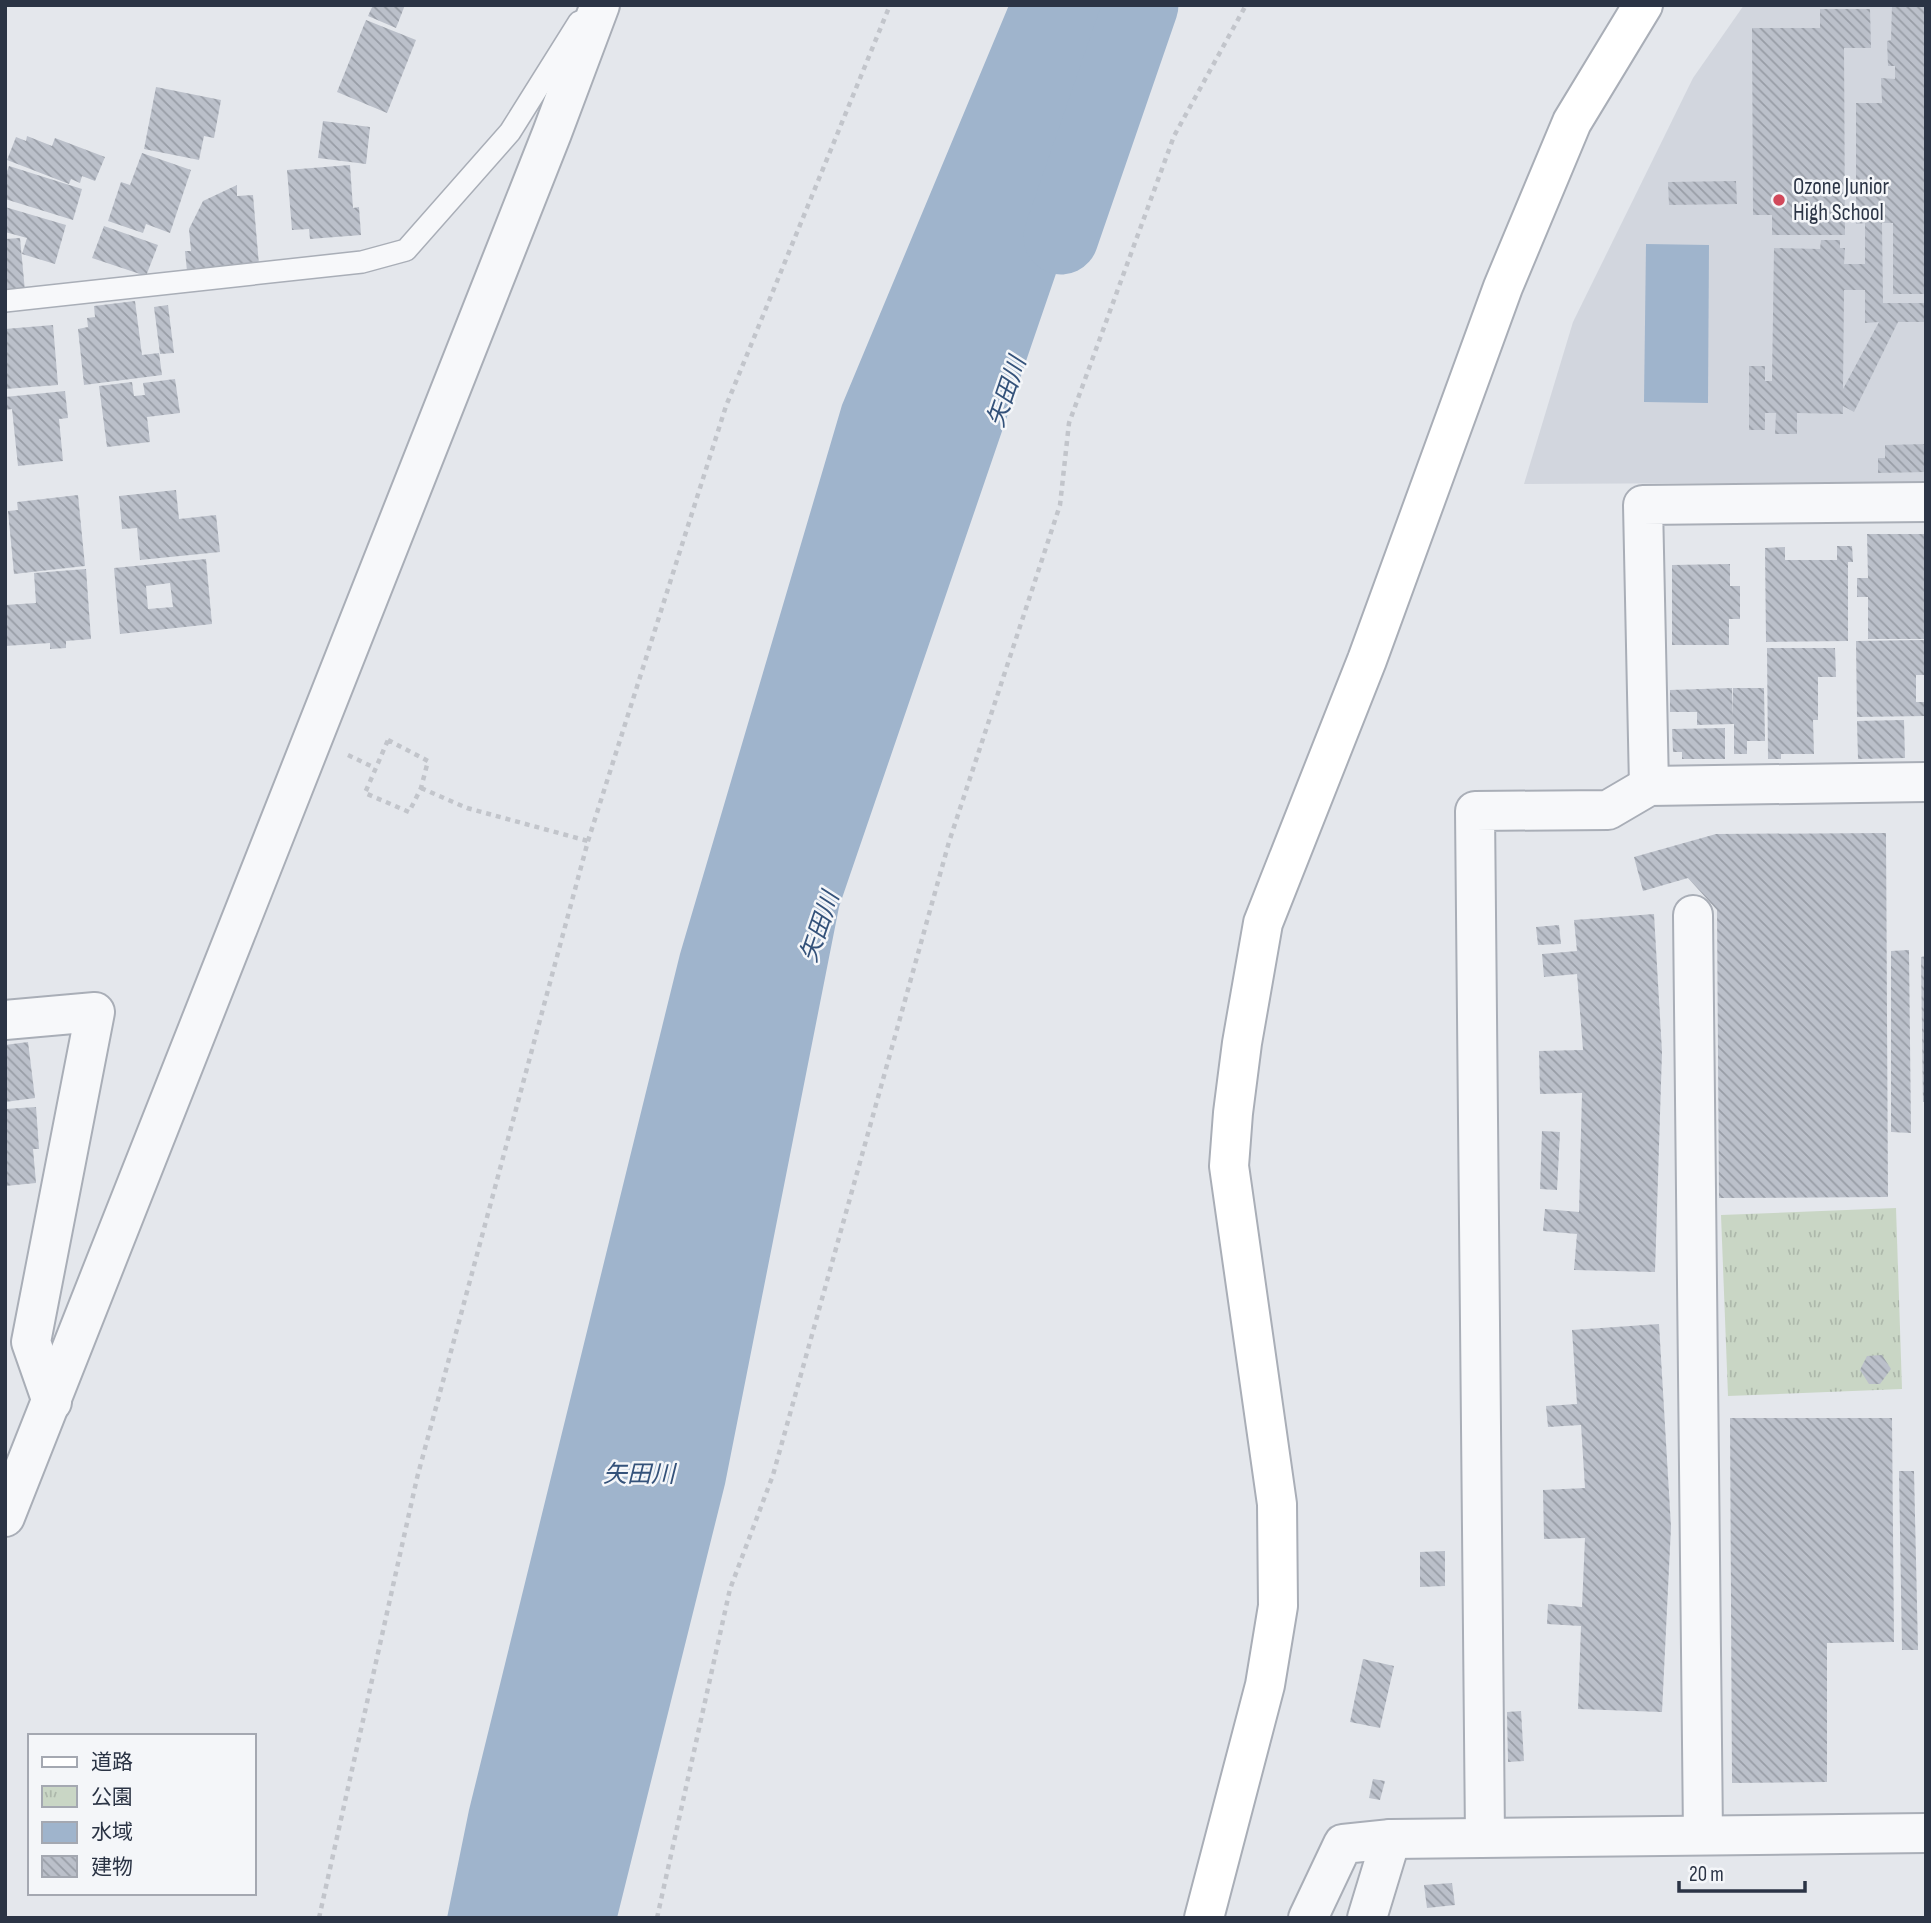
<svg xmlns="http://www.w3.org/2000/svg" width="1931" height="1923" font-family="'Sofia Sans Condensed','Noto Sans JP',sans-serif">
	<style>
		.built { fill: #d2d6de }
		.park { fill: url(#park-tufts) }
		.water { fill: #9fb4cc }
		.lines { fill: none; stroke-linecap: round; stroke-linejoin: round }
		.river { stroke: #9fb4cc; stroke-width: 75 }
		.building { fill: url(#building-back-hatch); fill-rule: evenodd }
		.lane-casing { stroke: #a9aeb7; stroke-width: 24 }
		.street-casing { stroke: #a9aeb7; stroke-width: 42 }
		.secondary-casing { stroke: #a9aeb7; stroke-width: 42 }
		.path { stroke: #c2c5cb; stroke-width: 4.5; stroke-dasharray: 5 5; stroke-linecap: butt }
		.lane { stroke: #f7f8fa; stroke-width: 21 }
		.street { stroke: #f7f8fa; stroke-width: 38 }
		.secondary { stroke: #fff; stroke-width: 38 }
		.poi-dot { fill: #d1495b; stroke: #f4f6f9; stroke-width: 2.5 }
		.labels { text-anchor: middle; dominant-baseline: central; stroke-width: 5; stroke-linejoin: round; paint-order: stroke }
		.poi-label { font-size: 23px; fill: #2b3445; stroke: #f4f6f9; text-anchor: start }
		.water-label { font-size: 24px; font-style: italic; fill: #34527a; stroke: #f4f6f9 }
	</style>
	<defs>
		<pattern id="park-tufts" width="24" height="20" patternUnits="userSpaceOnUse" patternTransform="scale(1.75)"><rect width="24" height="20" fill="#c9d6c5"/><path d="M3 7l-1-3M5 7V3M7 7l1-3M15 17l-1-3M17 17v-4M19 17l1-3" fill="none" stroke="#adb8ab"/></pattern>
		<pattern id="building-back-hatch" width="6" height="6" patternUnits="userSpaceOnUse" patternTransform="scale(1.75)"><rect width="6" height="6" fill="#bbc0ca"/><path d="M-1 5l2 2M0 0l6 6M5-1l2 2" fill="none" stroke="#989da6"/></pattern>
	</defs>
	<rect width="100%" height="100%" fill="#e4e7ec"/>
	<polygon class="built" points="1744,5 1926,5 1926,482 1524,484 1573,322 1693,78"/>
	<polygon class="park" points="1896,1208 1902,1389 1728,1396 1721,1215"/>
	<g class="water">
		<polygon points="1009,5 1133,5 1061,259 839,907 725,1484 617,1918 447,1918 469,1810 680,954 842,405"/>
		<polygon points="1646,244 1709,245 1708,403 1644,402"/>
	</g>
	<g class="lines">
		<polyline class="river" points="1061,237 1141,5"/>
	</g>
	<g class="building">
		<polygon points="373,5 405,5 396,28 368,16"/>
		<path d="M 1892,5 L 1926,5 L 1926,294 L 1893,294 L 1893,223 L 1882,223 L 1883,303 L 1926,303 L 1926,322 L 1898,322 L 1854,412 L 1843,406 L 1843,414 L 1797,413 L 1797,434 L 1775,434 L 1776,413 L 1765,413 L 1765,430 L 1749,430 L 1749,366 L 1765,366 L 1765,381 L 1772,381 L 1774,248 L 1820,249 L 1821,240 L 1840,240 L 1840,248 L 1845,248 L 1844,264 L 1865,264 L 1865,223 L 1856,224 L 1856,103 L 1882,103 L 1881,78 L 1895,79 L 1895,66 L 1888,66 L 1887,41 L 1891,40 ZM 1844,290 L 1865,290 L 1865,323 L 1879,322 L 1843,389 Z"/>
		<polygon points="1820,9 1870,9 1871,48 1844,48 1845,235 1772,235 1772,215 1753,215 1752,28 1820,28"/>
		<polygon points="366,20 416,40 387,113 337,92"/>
		<polygon points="156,87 221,100 214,138 204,136 199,160 144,149"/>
		<polygon points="323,121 370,127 366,164 318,158"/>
		<polygon points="27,136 52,146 55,138 105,157 95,181 82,176 80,183 71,179 69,184 7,160 16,137 26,141"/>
		<polygon points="142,153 191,170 170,233 146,224 143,233 108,221 121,182 130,185"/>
		<polygon points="350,165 353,208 359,207 361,235 310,239 309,229 292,230 287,170"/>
		<polygon points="9,166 82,189 73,220 5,199 5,177"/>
		<polygon points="1736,181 1737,204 1669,205 1668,182"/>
		<polygon points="237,185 237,196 253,195 259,265 187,271 185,251 191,251 189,229 203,201"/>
		<polygon points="5,207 66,225 55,264 22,254 27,238 5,232"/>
		<polygon points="104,226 158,245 146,276 92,258"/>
		<polygon points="20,238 25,291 5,292 5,239"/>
		<polygon points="135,301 142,355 159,353 162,375 84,385 78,329 88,327 87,318 95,317 94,306"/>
		<polygon points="168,305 174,353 160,354 154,307"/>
		<polygon points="53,325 58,385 5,389 5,329"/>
		<polygon points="175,379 180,413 147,417 150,442 107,447 99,386 132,382 134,396 145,395 143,383"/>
		<polygon points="65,391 68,418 59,419 63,461 18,466 12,409 5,410 5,397"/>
		<polygon points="1926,444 1926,472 1878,473 1878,458 1885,458 1885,445"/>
		<polygon points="176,490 179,519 216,515 220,552 140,560 137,528 122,529 119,496"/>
		<polygon points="78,495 85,566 14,574 8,511 18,510 17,502"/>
		<polygon points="1867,534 1926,534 1926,639 1868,639 1868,597 1857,597 1857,578 1868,578"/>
		<polygon points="1837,546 1852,546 1853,562 1848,562 1848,641 1766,642 1765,548 1785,547 1785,560 1837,560"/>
		<path d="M 206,559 L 212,624 L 120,634 L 114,568 ZM 170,583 L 173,607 L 148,609 L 146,586 Z"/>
		<polygon points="1730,564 1730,586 1740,586 1740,619 1729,619 1729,645 1672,645 1672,565"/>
		<polygon points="86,569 91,639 66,641 66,648 50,649 50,643 5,646 5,605 36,603 34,573"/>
		<polygon points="1926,640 1926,675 1916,675 1916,702 1926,702 1926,716 1857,717 1856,641"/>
		<polygon points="1767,648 1835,648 1836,677 1818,677 1818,720 1813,720 1814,754 1781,754 1781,759 1768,759"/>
		<polygon points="1732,688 1733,717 1733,688 1764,688 1765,741 1747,741 1747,754 1734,754 1734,724 1697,725 1697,712 1670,712 1670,690"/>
		<polygon points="1904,720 1905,758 1858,759 1857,721"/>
		<polygon points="1725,728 1725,759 1682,759 1682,752 1673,752 1672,729"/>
		<polygon points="1886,833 1888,1197 1719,1198 1717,910 1688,878 1643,891 1634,857 1716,834"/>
		<polygon points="1654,914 1662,1052 1655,1272 1574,1270 1577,1234 1543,1231 1545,1209 1579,1212 1582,1093 1540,1094 1539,1051 1583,1050 1577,974 1544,977 1542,954 1577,951 1574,920"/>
		<polygon points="1559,925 1561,944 1538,945 1536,927"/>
		<polygon points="1909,950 1911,1133 1891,1132 1891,951"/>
		<polygon points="1926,956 1926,1102 1923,1102 1921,957"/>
		<polygon points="28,1042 35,1098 5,1102 5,1045"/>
		<polygon points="36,1107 39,1149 33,1149 36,1183 5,1186 5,1109"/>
		<polygon points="1542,1131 1560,1132 1557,1190 1540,1189"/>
		<polygon points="1659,1324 1671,1527 1662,1712 1578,1709 1581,1626 1547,1624 1548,1604 1582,1607 1585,1538 1544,1539 1543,1490 1585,1488 1581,1425 1548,1427 1546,1406 1577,1404 1572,1330"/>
		<polygon points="1882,1355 1891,1369 1880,1384 1869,1384 1860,1370 1867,1356"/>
		<polygon points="1730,1418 1892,1418 1894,1642 1827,1643 1827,1782 1732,1783"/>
		<polygon points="1899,1471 1914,1471 1918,1650 1902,1650"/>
		<polygon points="1445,1551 1445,1586 1420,1587 1420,1552"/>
		<polygon points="1363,1659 1394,1666 1380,1728 1350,1722"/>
		<polygon points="1521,1711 1524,1761 1508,1762 1507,1712"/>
		<polygon points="1373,1779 1385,1781 1380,1800 1369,1798"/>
		<polygon points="1452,1883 1455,1905 1427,1908 1424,1885"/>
	</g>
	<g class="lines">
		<defs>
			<polyline id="lane" points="5,301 362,262 406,250 510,132 579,22"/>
			<g id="street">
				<polyline points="1649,786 1643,505 1926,502"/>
				<polyline points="1693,915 1703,1835"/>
				<polyline points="5,1020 95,1012 31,1342 52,1402"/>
				<polyline points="5,1517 552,133 600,5"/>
				<polyline points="1485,1837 1475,811 1608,810 1649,786 1926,782"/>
				<polyline points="1308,1918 1343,1844 1391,1839 1926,1833"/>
				<polyline points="1367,1918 1391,1839"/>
			</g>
			<polyline id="secondary" points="1204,1918 1265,1685 1278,1606 1277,1504 1229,1166 1233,1113 1242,1043 1263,923 1367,660 1503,287 1572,122 1643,5"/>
		</defs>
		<use href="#lane" class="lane-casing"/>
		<use href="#street" class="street-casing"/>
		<use href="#secondary" class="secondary-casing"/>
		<g class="path">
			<polygon points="388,740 428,761 421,788 409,812 365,793"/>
			<polyline points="348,755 375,768"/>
			<polyline points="421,788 467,808 588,841"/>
			<polyline points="319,1918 417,1478 588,841 726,406 890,5"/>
			<polyline points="657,1918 730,1589 773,1475 949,842 1060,505 1069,423 1174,136 1246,5"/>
		</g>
		<use href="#lane" class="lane"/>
		<use href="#street" class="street"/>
		<use href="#secondary" class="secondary"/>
	</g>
	<circle class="poi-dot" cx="1779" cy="200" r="7"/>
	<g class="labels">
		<g class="poi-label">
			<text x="1793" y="187">Ozone Junior<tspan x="1793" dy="26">High School</tspan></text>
		</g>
		<g class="water-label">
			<text transform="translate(1007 392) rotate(-71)">矢田川</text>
			<text transform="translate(820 927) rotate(-71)">矢田川</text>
			<text x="639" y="1474">矢田川</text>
		</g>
	</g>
	<rect width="1931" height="1923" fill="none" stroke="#2b3445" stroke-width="14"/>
	<rect x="28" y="1734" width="228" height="161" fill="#f4f6f9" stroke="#a4a8b1" stroke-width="2"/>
	<rect x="42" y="1757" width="35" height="10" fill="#ffffff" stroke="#a4a8b1" stroke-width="2"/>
	<text x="91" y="1769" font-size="21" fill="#2b3445">道路</text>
	<rect x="42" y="1786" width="35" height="21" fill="url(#park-tufts)" stroke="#a4a8b1" stroke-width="2"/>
	<text x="91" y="1804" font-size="21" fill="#2b3445">公園</text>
	<rect x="42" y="1822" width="35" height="21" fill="#9fb4cc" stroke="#a4a8b1" stroke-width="2"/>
	<text x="91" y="1839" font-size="21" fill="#2b3445">水域</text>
	<rect x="42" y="1856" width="35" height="21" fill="url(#building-back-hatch)" stroke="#a4a8b1" stroke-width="2"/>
	<text x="91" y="1874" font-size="21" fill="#2b3445">建物</text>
	<path d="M1679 1881v10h126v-10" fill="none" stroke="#2b3445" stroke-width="3.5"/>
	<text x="1689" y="1881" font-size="21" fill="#2b3445" stroke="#f4f6f9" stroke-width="5" paint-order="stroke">20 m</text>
</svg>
